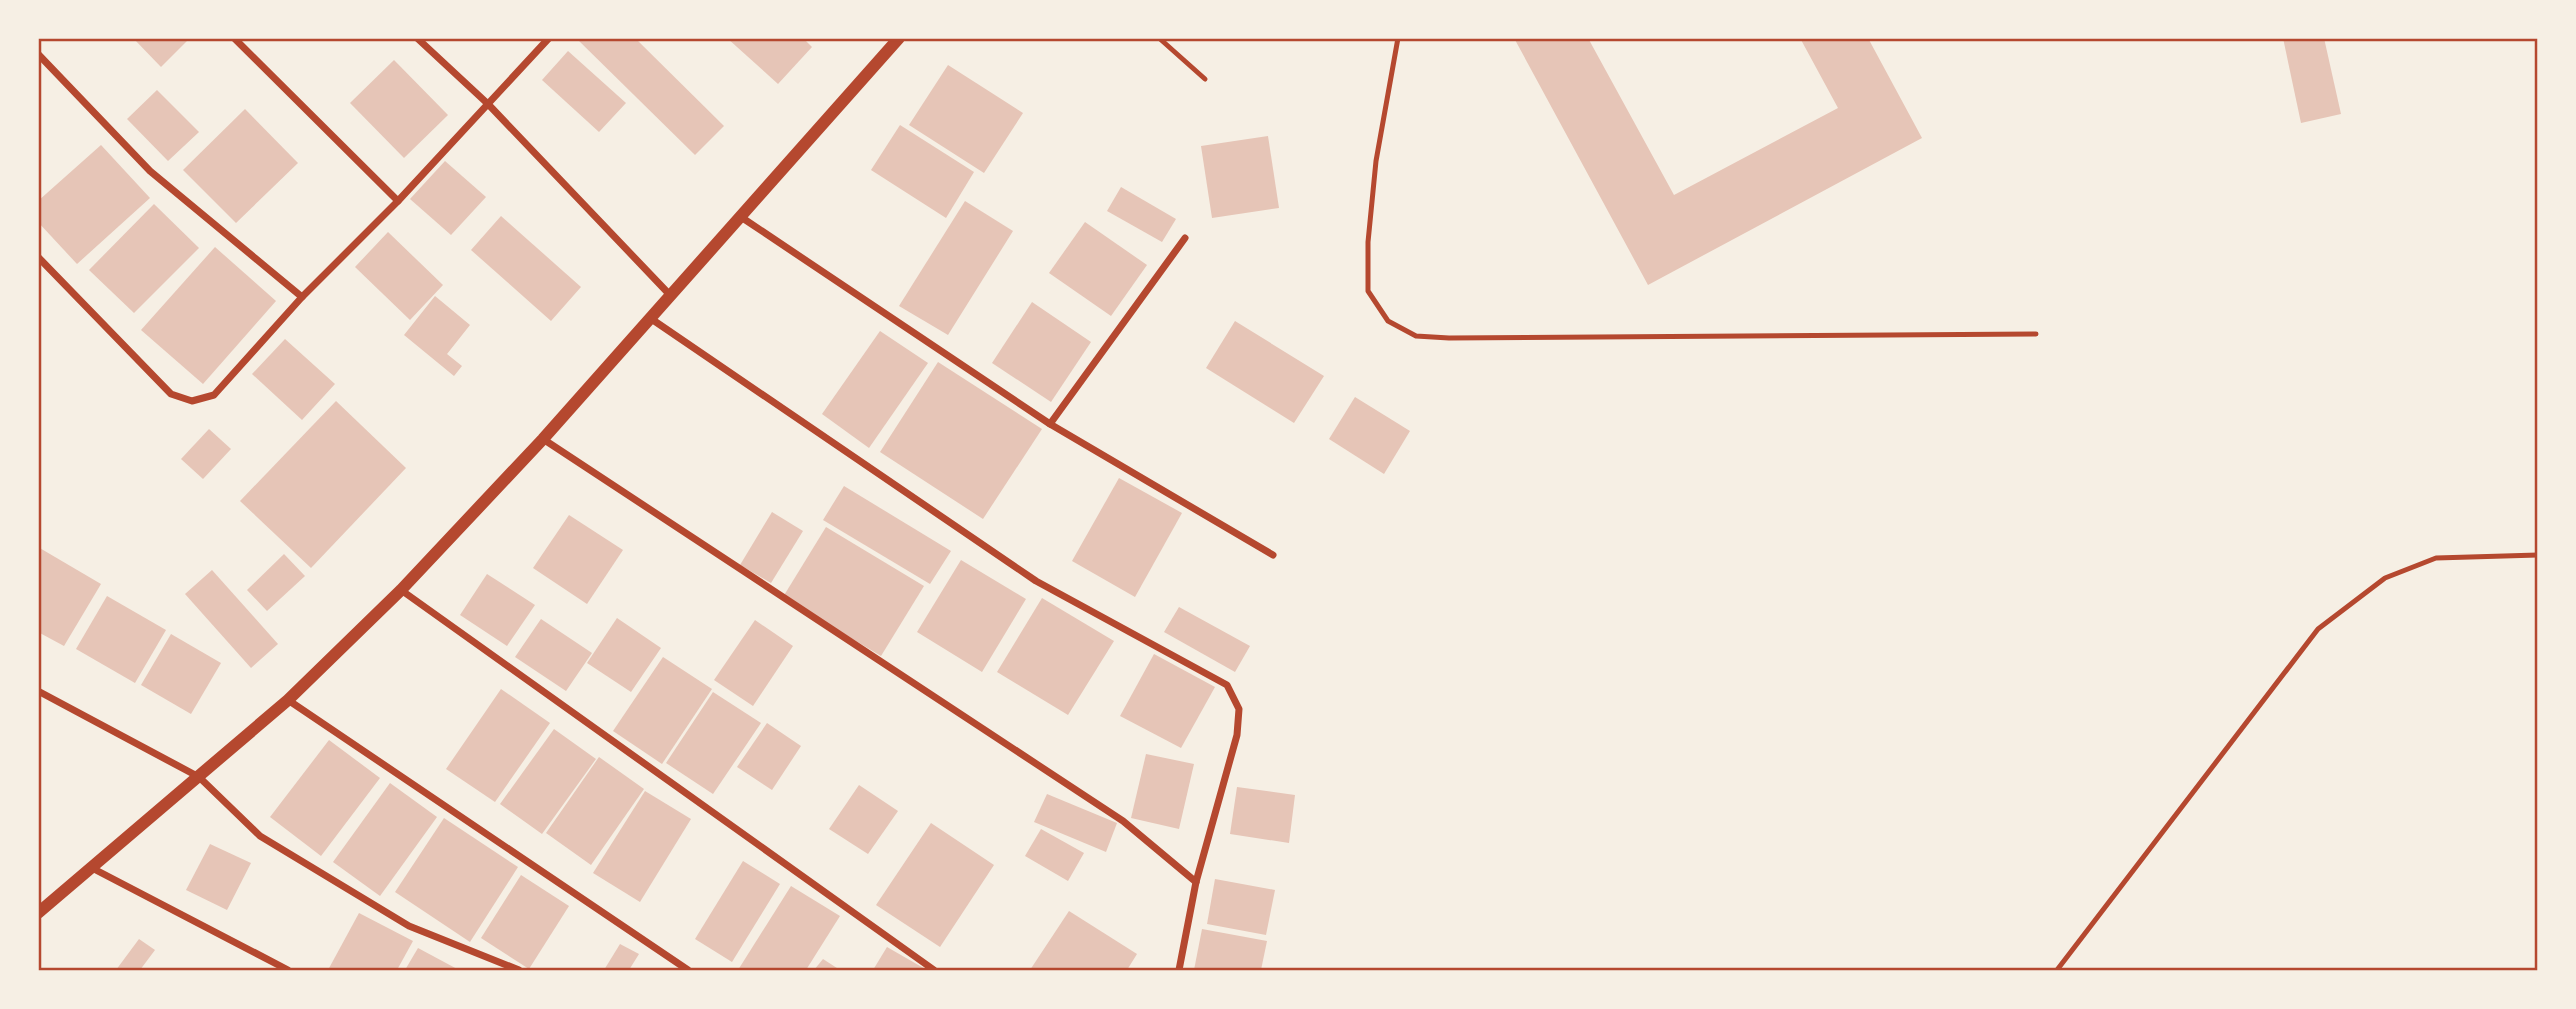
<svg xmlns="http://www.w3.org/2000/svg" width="2576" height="1009" font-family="Arial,sans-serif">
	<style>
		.building { fill: #e6c5b7 }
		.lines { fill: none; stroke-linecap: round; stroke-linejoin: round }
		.service { stroke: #b5482f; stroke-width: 5 }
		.minor { stroke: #b5482f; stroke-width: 7 }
		.tertiary { stroke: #b5482f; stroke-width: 12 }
		.neatline { fill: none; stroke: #b5482f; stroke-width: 2.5 }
	</style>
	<rect width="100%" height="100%" fill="#f6efe4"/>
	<g class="building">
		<polygon points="133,38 190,38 161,67"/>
		<polygon points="576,38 635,38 724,126 695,155"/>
		<polygon points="727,38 803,38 812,47 778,84"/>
		<polygon points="1514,38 1588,38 1674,195 1838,108 1800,38 1868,38 1922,138 1648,285"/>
		<polygon points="2283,38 2324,38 2341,114 2301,123"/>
		<polygon points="568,51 626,103 599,132 542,80"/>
		<polygon points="394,60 448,115 404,158 350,103"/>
		<polygon points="948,65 1023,113 984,173 909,125"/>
		<polygon points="157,90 199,132 168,161 127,119"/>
		<polygon points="245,109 298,163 236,223 183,170"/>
		<polygon points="900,125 974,172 946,218 871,170"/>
		<polygon points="1268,136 1279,208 1212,218 1201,146"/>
		<polygon points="101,145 150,198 77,264 38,222 38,201"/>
		<polygon points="445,161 486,197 451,235 410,199"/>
		<polygon points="1121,187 1176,219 1162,242 1107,211"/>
		<polygon points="965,201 1013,231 948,335 899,306"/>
		<polygon points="154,204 199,248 134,313 89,270"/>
		<polygon points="501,216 581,287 551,321 471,250"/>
		<polygon points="1085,222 1147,265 1111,316 1049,273"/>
		<polygon points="388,232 443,285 410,320 355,267"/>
		<polygon points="215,247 276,301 203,384 141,330"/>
		<polygon points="435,296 470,325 447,354 462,366 454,376 404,335"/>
		<polygon points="1032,302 1091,342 1051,402 992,363"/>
		<polygon points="1235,321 1324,376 1294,423 1206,368"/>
		<polygon points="880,331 928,363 869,448 822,414"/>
		<polygon points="285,339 335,384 302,420 252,374"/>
		<polygon points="938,362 1042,429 983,519 880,452"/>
		<polygon points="1355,397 1410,431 1384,474 1329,439"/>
		<polygon points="336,401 406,468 311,568 240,501"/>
		<polygon points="209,429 231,449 203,479 181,459"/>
		<polygon points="1119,478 1182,513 1135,597 1072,561"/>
		<polygon points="844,486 951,551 930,584 823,520"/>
		<polygon points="772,512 803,531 771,583 740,565"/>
		<polygon points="569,515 623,550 587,604 533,568"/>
		<polygon points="826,527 924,586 881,656 783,597"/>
		<polygon points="38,547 101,584 64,646 38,632"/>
		<polygon points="284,554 305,576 267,611 247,590"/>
		<polygon points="961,560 1026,599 982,672 917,632"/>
		<polygon points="212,570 278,644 251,668 185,594"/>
		<polygon points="487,574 535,605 507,646 460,615"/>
		<polygon points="107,596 166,630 135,683 76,649"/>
		<polygon points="1042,598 1114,641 1068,715 997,672"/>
		<polygon points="1179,607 1250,646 1235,672 1164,632"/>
		<polygon points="617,618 661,648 631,692 587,663"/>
		<polygon points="541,619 592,653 566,691 515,657"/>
		<polygon points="755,620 793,646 753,706 714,680"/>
		<polygon points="171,634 221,663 191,714 141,685"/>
		<polygon points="1154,654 1215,687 1181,748 1120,716"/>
		<polygon points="663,657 712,689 662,764 613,731"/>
		<polygon points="501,689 550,723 495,802 446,769"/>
		<polygon points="713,692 761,723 713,794 666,763"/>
		<polygon points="767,723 801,746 772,790 737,767"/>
		<polygon points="554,729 596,759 542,834 500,804"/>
		<polygon points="329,740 380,778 321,856 270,817"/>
		<polygon points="1146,754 1194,764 1179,829 1131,818"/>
		<polygon points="599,757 644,789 591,865 546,833"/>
		<polygon points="390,783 437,817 380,896 333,862"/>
		<polygon points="859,785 898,811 868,854 829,829"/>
		<polygon points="1237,787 1295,795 1289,843 1230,834"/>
		<polygon points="645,791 691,819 640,902 593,873"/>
		<polygon points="1047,794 1117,823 1106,852 1034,822"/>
		<polygon points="444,818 518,867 470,942 395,892"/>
		<polygon points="931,823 994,865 940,947 876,905"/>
		<polygon points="1041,829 1084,853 1068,881 1025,856"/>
		<polygon points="210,844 251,863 227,910 186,890"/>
		<polygon points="743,861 780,884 732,962 695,939"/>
		<polygon points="521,875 569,906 529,969 481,938"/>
		<polygon points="1215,879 1275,890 1266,935 1207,924"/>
		<polygon points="791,886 840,916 806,970 738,970"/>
		<polygon points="1069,911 1137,954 1127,970 1030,970"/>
		<polygon points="359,913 413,941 397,970 328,970"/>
		<polygon points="1202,929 1267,941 1261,970 1194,970"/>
		<polygon points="139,939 155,950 140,970 116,970"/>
		<polygon points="620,944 639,954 629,970 604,970"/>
		<polygon points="887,947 927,970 873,970"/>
		<polygon points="418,948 459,970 405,970"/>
		<polygon points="823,959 840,970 814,970"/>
	</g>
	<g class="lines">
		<g class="service">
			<polyline points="1159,38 1205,79"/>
			<polyline points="1398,38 1376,161 1368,242 1368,291 1388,321 1416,336 1449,338 2036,334"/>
			<polyline points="2057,970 2318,629 2385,578 2436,558 2538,555"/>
		</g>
		<g class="minor">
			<polyline points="234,38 398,201"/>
			<polyline points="417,38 488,104 670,295"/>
			<polyline points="38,54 150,171 302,297"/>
			<polyline points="741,217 1050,424 1273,555"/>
			<polyline points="38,257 171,394 192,401 214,395 302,297 398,201 549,38"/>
			<polyline points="650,318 1036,581 1227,685 1239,709 1237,735 1196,882 1179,970"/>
			<polyline points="1050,424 1185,238"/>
			<polyline points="543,439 1123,821 1196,882"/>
			<polyline points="401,590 934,970"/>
			<polyline points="38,691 199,777 260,836 409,926 519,970"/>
			<polyline points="288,700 688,970"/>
			<polyline points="92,868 288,970"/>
		</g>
		<polyline class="tertiary" points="38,913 288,700 401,590 543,439 899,38"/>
	</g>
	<rect width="2576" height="1009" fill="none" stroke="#f6efe4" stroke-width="80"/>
	<rect x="40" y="40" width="2496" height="929" class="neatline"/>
</svg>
